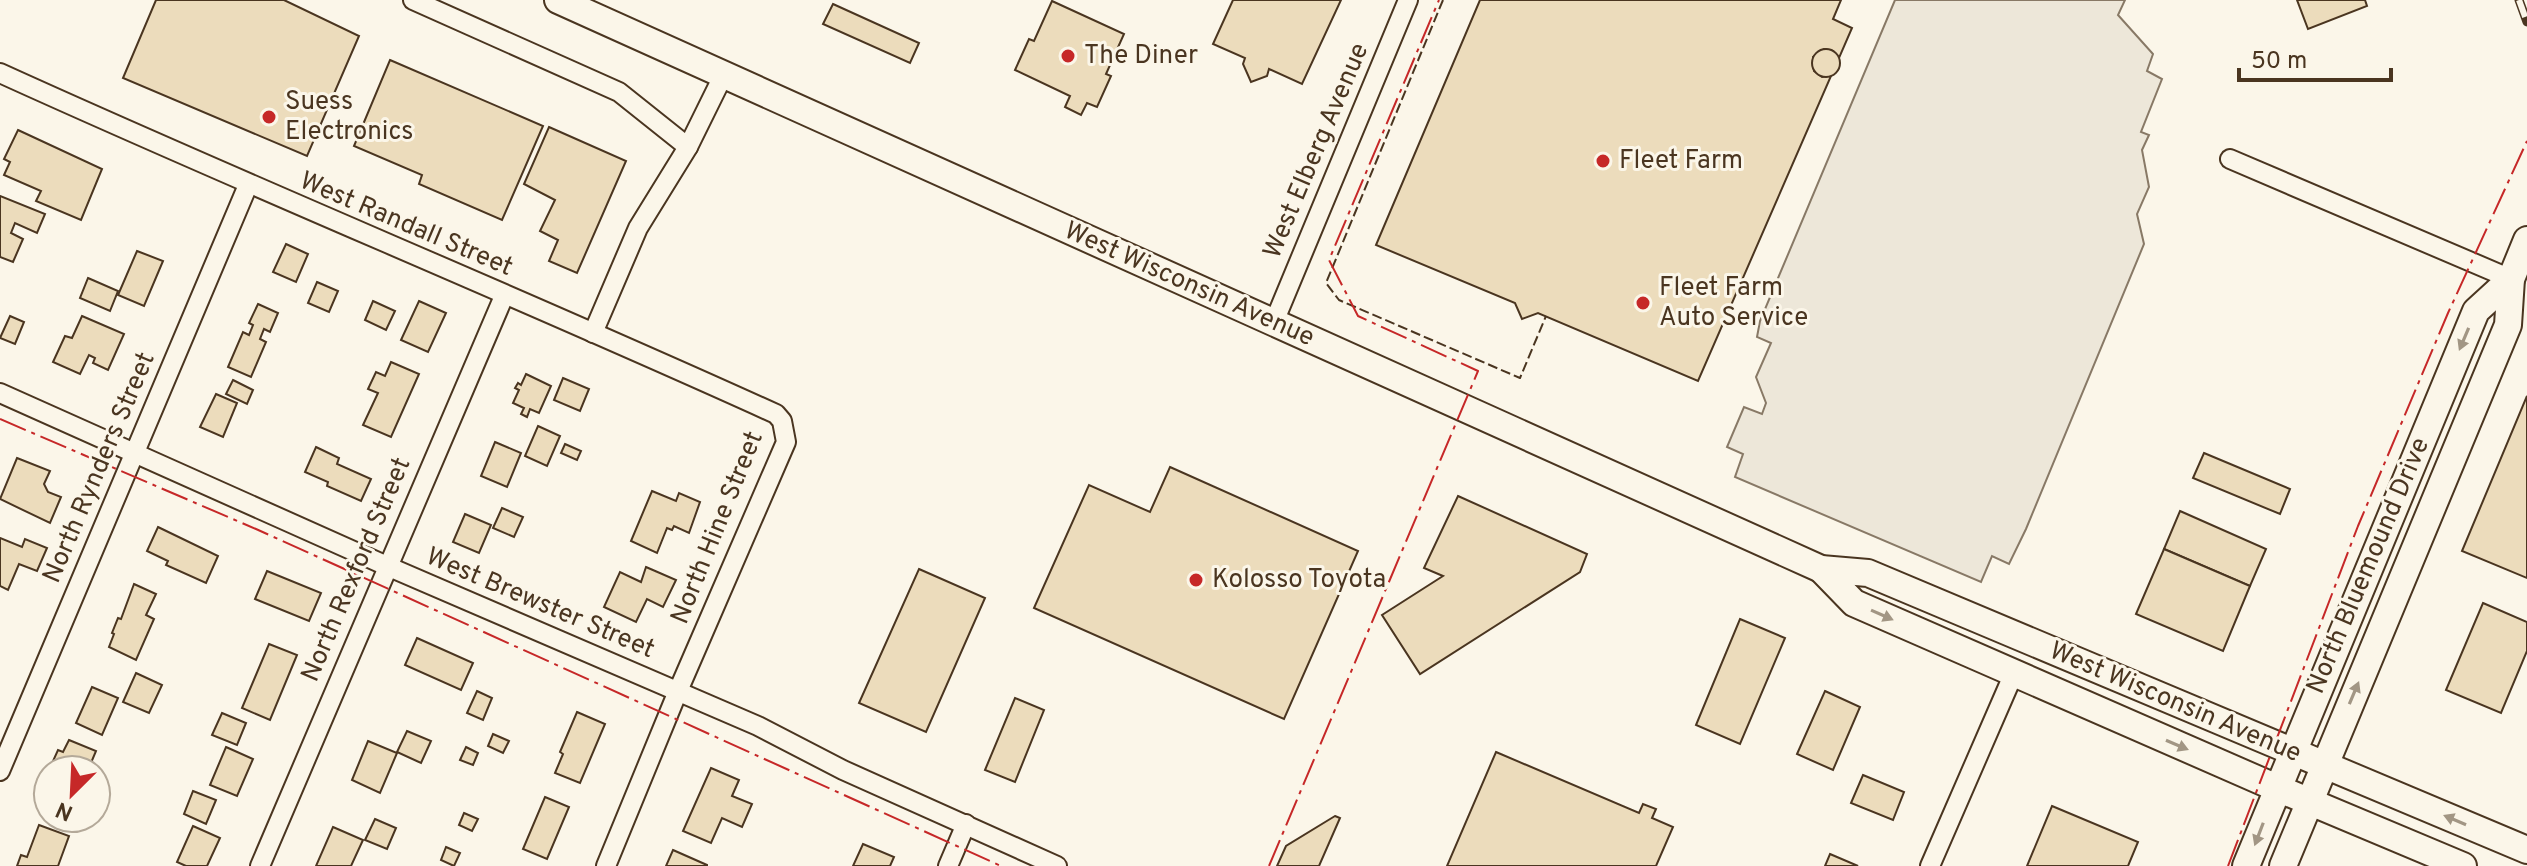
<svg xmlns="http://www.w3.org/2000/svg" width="2527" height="866" font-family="Overpass,sans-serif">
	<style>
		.parking { fill: #ede7d9; stroke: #887966; stroke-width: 2 }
		.building { fill: #ecdcbc; stroke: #4a3520; stroke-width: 2 }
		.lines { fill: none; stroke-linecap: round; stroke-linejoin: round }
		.minor-casing { stroke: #4a3520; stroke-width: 22 }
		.secondary-casing { stroke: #4a3520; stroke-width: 30 }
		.minor { stroke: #fbf6e9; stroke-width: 18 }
		.secondary { stroke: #fbf6e9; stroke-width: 26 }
		.rail-casing { stroke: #4a3520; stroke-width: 9 }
		.rail { stroke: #fbf6e9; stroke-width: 6; stroke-dasharray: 18; stroke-linecap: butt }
		.fence { stroke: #4a3520; stroke-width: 2; stroke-dasharray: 10 4; stroke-linecap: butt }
		.power { stroke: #c62828; stroke-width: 2; stroke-dasharray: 28 6 4 6; stroke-linecap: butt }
		.oneway { fill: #a29684 }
		.poi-dot { fill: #c62828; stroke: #fbf6e9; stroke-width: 3 }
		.labels { text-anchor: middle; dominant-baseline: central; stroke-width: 6; stroke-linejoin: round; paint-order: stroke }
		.poi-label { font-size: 26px; fill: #4a3520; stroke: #fbf6e9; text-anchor: start }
		.street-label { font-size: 26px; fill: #4a3520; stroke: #fbf6e9 }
	</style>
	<rect width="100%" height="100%" fill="#fbf6e9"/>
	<polygon class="parking" points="1895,0 2125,0 2118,15 2153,54 2147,71 2162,79 2141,132 2149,135 2142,150 2149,187 2137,214 2144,244 2026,529 2009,564 1992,556 1981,582 1735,477 1743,454 1727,447 1744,407 1762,414 1766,403 1756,377 1771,343 1757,337 1760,321"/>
	<g class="building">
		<polygon points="156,0 284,0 359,36 307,156 123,78"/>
		<polygon points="1233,0 1341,0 1302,84 1269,69 1267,76 1251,82 1243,64 1245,58 1213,44"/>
		<polygon points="1480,0 1841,0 1833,19 1852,28 1839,58 1833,51 1824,49 1813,57 1814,71 1822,77 1831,76 1698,381 1538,313 1522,319 1515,303 1376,245"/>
		<polygon points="2297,0 2365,0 2367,6 2308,29"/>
		<polygon points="1052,1 1124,34 1106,74 1111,76 1097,107 1087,103 1081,115 1065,107 1070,96 1015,70 1029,39 1034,41"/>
		<polygon points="833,4 919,43 910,63 823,24"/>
		<circle cx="1826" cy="63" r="14"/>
		<polygon points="390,60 543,126 502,220 419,184 422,175 354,146"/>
		<polygon points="549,127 626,161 577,273 549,261 558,240 540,231 555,200 524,184"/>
		<polygon points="18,130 102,169 81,220 36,201 41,191 4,175 10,162 4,159"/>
		<polygon points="0,196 45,214 37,233 15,223 11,233 23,239 13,262 0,257"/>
		<polygon points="286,244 308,254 296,282 273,272"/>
		<polygon points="137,251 163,261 144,306 118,295"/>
		<polygon points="88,278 118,291 110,311 80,298"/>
		<polygon points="317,282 338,291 329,312 308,303"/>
		<polygon points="373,301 395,311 386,330 365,320"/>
		<polygon points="419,301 446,313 428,352 401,340"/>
		<polygon points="258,304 278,313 270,332 264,329 260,339 266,342 251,377 228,367 243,332 249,335 253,325 249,323"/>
		<polygon points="10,316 24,322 15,344 0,338"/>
		<polygon points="82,316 124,334 108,370 93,363 95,358 89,355 80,374 53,362 65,336 72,338"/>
		<polygon points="391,362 419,374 391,437 363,425 378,393 368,389 376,372 385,376"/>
		<polygon points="526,374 551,386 539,413 530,409 527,417 521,414 524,408 513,403 519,390 515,388 518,383 521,385"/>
		<polygon points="563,378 589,389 580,411 554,400"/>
		<polygon points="233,380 253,390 247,404 226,394"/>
		<polygon points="216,394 237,403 223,437 200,427"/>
		<polygon points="2527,396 2527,578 2462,551"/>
		<polygon points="538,426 560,436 547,466 525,456"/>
		<polygon points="495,442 521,453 507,487 481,476"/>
		<polygon points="565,444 581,451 577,460 561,453"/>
		<polygon points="316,447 339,458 337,464 371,479 361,501 327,486 328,482 305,472"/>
		<polygon points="2204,453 2290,489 2280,514 2193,478"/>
		<polygon points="17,458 50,471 44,484 48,492 61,497 50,523 0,499"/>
		<polygon points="1170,467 1358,551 1284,719 1034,608 1089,485 1150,512"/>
		<polygon points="652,491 676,501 679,493 700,502 689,533 674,526 672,530 667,528 657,553 631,541"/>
		<polygon points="1458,496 1587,554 1580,572 1420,674 1382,615 1443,576 1424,568"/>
		<polygon points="502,508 523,517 514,537 493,528"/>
		<polygon points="2180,511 2266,549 2250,586 2164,549"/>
		<polygon points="465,514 491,525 479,553 453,542"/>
		<polygon points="158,527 218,556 206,583 166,565 168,561 147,551"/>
		<polygon points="0,538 22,547 25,539 47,548 37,571 19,564 8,590 0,586"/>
		<polygon points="2164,549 2250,586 2223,651 2136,614"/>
		<polygon points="646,567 676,580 663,607 647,599 636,622 604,607 620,572 641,582"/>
		<polygon points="919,569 985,598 926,732 859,703"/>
		<polygon points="267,571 321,593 309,621 255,599"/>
		<polygon points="134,584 156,594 146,615 154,619 136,660 109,647 114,634 112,633 118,618 121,619"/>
		<polygon points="2483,603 2527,622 2527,651 2501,713 2446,690"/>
		<polygon points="1740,619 1785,638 1740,744 1696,725"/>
		<polygon points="417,638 473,663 461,690 405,665"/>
		<polygon points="269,644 297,655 270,720 242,708"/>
		<polygon points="136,673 162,685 149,713 123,702"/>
		<polygon points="92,687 118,698 102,735 76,723"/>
		<polygon points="477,691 492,698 483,720 467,713"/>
		<polygon points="1825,691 1860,707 1833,770 1797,754"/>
		<polygon points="1015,698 1044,710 1015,782 985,770"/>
		<polygon points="577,712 605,724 580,783 555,773 563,754 560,752"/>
		<polygon points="222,713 246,723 237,745 212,735"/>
		<polygon points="407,731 431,741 421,763 397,752"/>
		<polygon points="493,734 509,741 503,753 488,746"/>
		<polygon points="69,740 96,751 88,770 49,770 58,750 63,752"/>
		<polygon points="368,741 397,753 380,793 352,780"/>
		<polygon points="226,747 253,759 237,796 210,785"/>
		<polygon points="466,747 478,753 473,765 460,760"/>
		<polygon points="1496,752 1639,813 1643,804 1656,809 1652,818 1673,827 1656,866 1447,866"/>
		<polygon points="711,768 739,780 732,796 752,804 742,827 722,818 711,843 683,831"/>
		<polygon points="1863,775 1904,792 1893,820 1851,803"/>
		<polygon points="193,791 216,800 206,824 184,814"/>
		<polygon points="545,797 569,807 547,859 523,849"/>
		<polygon points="2052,806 2138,842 2128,866 2027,866"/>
		<polygon points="464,813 478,819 472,831 459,825"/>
		<polygon points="1335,816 1340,818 1319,866 1277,866 1286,846"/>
		<polygon points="375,819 396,828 387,849 365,840"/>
		<polygon points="39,825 69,836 58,866 17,866 21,855 27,857"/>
		<polygon points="193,826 220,838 207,866 186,866 177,862"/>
		<polygon points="333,827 363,840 351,866 316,866"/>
		<polygon points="863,844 894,857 890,866 853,866"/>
		<polygon points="446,847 460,853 454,866 441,860"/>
		<polygon points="673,850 707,865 707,866 666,866"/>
		<polygon points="1830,854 1858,866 1825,866"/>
	</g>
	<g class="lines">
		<defs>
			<g id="minor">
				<polyline points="413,0 619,92 688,147"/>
				<path d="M 0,73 C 257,190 519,297 776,414 L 782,421 L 786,442 L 678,691 L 606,866"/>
				<polyline points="2230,159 2511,279"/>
				<polyline points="1274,322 1408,0"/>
				<polyline points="593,333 638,228 688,147 723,76"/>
				<polyline points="0,393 387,566 758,726 843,770 1057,866"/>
				<polyline points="0,771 248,185"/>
				<polyline points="260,866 504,296"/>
				<polyline points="948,866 966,824"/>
				<polyline points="1930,866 2014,673"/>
			</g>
			<g id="secondary">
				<polyline points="558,0 1821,569 1868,573 2527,850"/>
				<polyline points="1821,569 1854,603 2277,788 2463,866"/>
				<polyline points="2246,866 2476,311 2511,279"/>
				<polyline points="2283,866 2508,325 2511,279 2527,240"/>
			</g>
		</defs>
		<use href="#minor" class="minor-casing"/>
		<use href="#secondary" class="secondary-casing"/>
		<use href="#minor" class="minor"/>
		<use href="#secondary" class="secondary"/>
		<defs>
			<polyline id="rail" points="2519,0 2527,22"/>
		</defs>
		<use href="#rail" class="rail-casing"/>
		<use href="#rail" class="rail"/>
		<polyline class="fence" points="1443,0 1326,283 1339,300 1520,378 1546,316"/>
		<g class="power">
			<polyline points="0,419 256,529 1001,866"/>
			<polyline points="1269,866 1478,371 1358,316 1329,260 1439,0"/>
			<polyline points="2228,866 2358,526 2448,313 2527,141"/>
		</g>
	</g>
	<defs><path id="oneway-solid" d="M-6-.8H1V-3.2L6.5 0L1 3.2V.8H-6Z" transform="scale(2)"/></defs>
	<g class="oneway">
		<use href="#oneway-solid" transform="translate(2464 339) rotate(113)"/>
		<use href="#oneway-solid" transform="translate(1882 615) rotate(24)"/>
		<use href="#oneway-solid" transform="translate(2354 693) rotate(-67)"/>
		<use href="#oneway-solid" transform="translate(2177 745) rotate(23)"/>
		<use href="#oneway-solid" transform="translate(2455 820) rotate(-157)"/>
		<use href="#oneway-solid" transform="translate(2259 834) rotate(111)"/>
	</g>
	<g class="poi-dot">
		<circle cx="1068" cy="56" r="8"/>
		<circle cx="269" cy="117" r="8"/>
		<circle cx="1603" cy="161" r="8"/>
		<circle cx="1643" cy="303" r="8"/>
		<circle cx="1196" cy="580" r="8"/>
	</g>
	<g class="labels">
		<g class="poi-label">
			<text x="1084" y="56">The Diner</text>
			<text x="285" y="102">Suess<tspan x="285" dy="30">Electronics</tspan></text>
			<text x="1619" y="161">Fleet Farm</text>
			<text x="1659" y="288">Fleet Farm<tspan x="1659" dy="30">Auto Service</tspan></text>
			<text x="1212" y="580">Kolosso Toyota</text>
		</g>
		<g class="street-label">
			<text transform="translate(1317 151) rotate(-67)">West Elberg Avenue</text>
			<text transform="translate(406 225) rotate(23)">West Randall Street</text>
			<text transform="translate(1189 285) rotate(24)">West Wisconsin Avenue</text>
			<text transform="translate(100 468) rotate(-67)">North Rynders Street</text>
			<text transform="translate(718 528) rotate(-68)">North Hine Street</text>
			<text transform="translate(2369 566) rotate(-67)">North Bluemound Drive</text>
			<text transform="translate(357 570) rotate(-67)">North Rexford Street</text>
			<text transform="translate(540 604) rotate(23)">West Brewster Street</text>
			<text transform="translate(2175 703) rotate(23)">West Wisconsin Avenue</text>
		</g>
	</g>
	<g transform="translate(72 794) rotate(204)"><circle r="38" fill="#fbf6e9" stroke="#b4a999" stroke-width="2"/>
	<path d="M0-6L14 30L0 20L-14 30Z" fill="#c62828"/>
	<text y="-12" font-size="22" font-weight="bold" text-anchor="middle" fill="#4a3520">N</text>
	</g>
	<path d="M2239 68v12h152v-12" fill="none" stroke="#4a3520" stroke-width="4"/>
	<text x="2251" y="68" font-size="24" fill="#4a3520" stroke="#fbf6e9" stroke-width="6" paint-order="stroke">50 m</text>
</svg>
